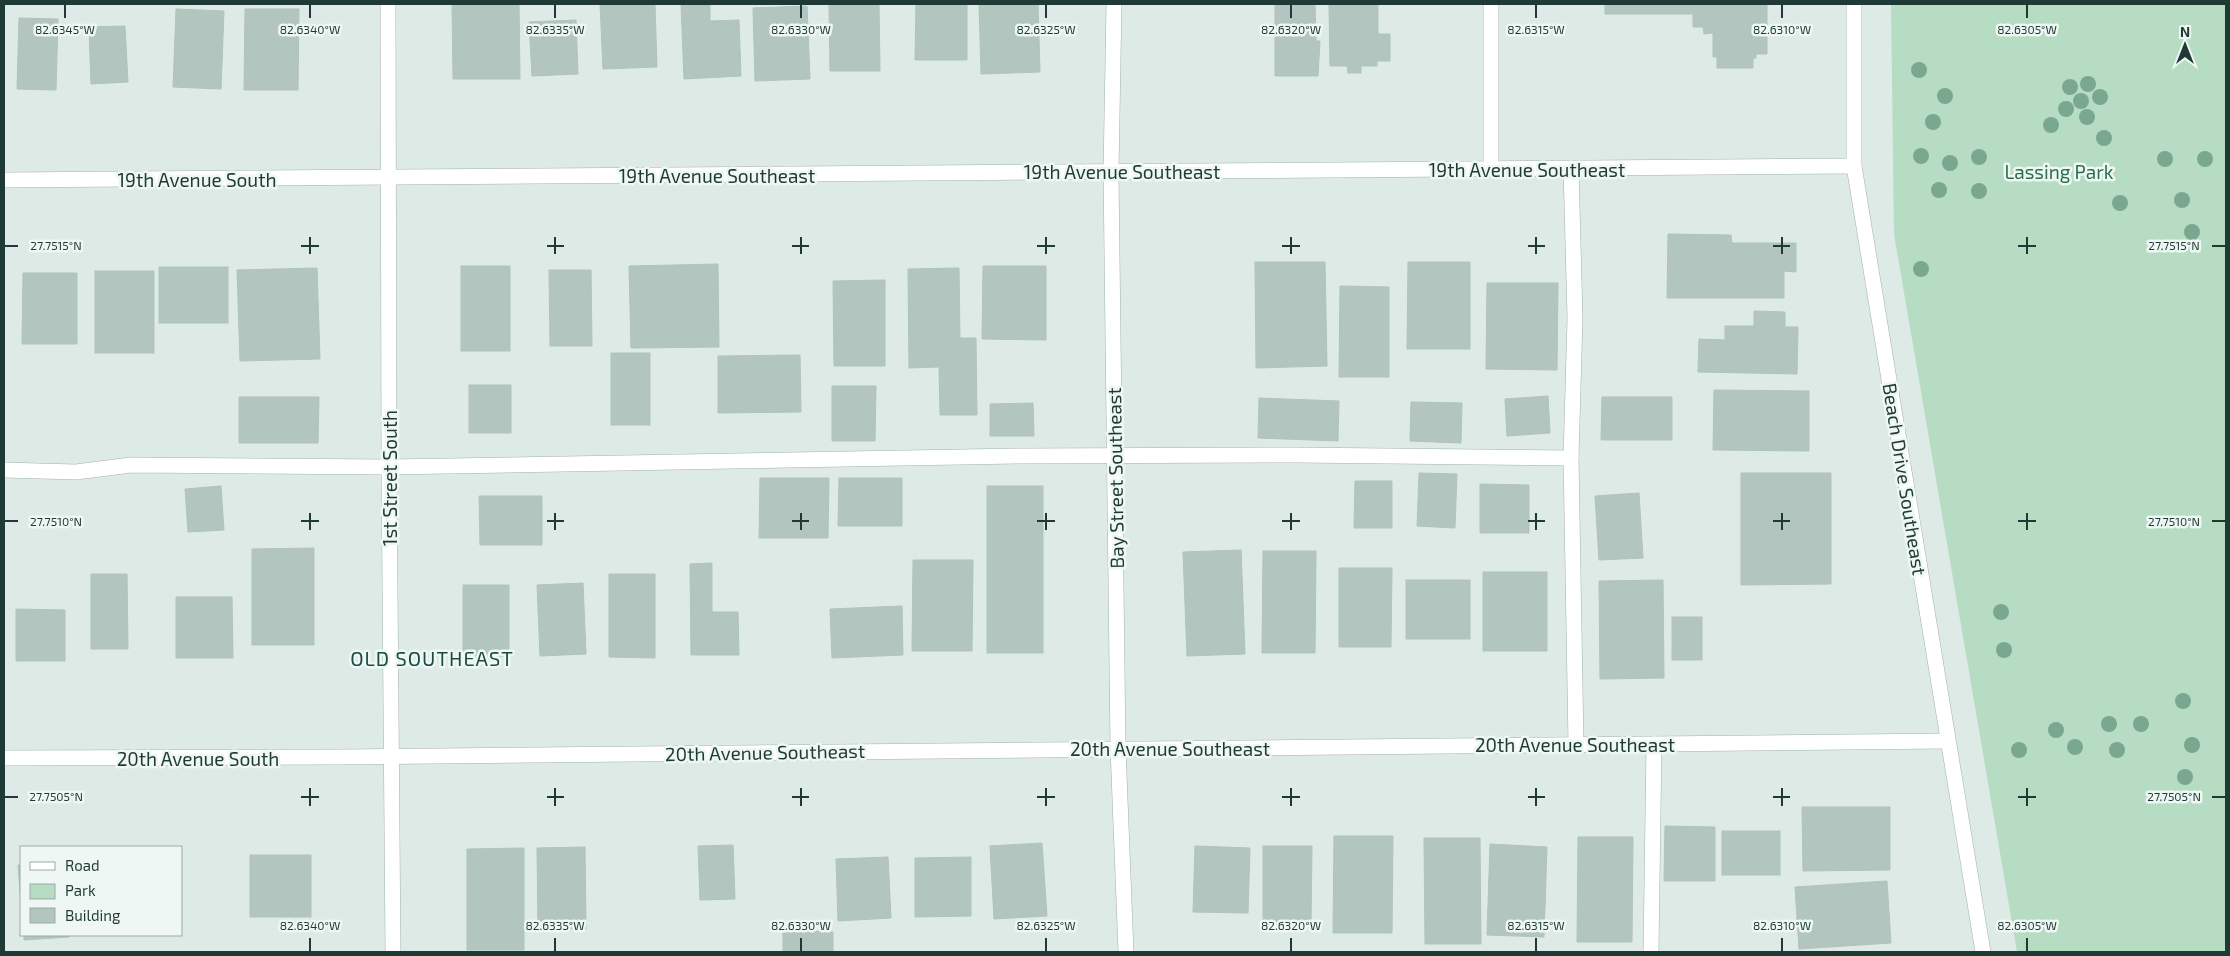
<svg xmlns="http://www.w3.org/2000/svg" width="2230" height="956" font-family="'Exo 2',sans-serif">
	<style>
		.green { fill: #b6dcc3 }
		.building { fill: #b3c5bf; stroke: #b0c3bd }
		.lines { fill: none; stroke-linecap: round; stroke-linejoin: round }
		.minor-casing { stroke: #a1b2ad; stroke-width: 16 }
		.minor { stroke: #fff; stroke-width: 15 }
		.tree { fill: #7aa790 }
		.ticks { fill: none; stroke: #1f3a35; stroke-width: 2 }
		.labels { text-anchor: middle; dominant-baseline: central; stroke-width: 5; stroke-linejoin: round; paint-order: stroke }
		.street-label { font-size: 19px; fill: #1f3a35; stroke: #eef7f3 }
		.park-label { font-size: 19px; fill: #29714a; stroke: #eef7f3 }
		.neighbourhood-label { font-size: 20px; letter-spacing: 1px; fill: #1b4c44; stroke: #eef7f3 }
		.ticks-label { font-size: 12px; text-anchor: middle; fill: #1f3a35; stroke: #eef7f3; stroke-width: 5; stroke-linejoin: round; paint-order: stroke }
	</style>
	<rect width="100%" height="100%" fill="#deeae5"/>
	<polygon class="green" points="1891,4 2226,4 2226,952 2017,952 1894,234"/>
	<g class="building">
		<polygon points="452,4 519,4 520,79 453,79"/>
		<polygon points="600,4 655,4 657,67 603,69"/>
		<polygon points="681,4 710,4 710,21 739,20 741,76 684,79"/>
		<polygon points="829,4 879,4 880,71 830,71"/>
		<polygon points="916,4 967,4 967,60 915,60"/>
		<polygon points="979,4 1038,4 1040,72 981,74"/>
		<polygon points="1275,4 1315,4 1316,41 1320,41 1318,76 1275,76"/>
		<polygon points="1329,4 1378,4 1378,34 1390,34 1390,61 1377,61 1377,66 1361,66 1361,73 1348,73 1347,66 1330,66"/>
		<polygon points="1605,4 1767,4 1767,54 1756,54 1756,58 1753,58 1753,68 1717,68 1717,57 1713,57 1713,33 1704,34 1703,27 1693,27 1693,14 1605,14"/>
		<polygon points="807,6 810,79 755,81 753,8"/>
		<polygon points="176,9 224,11 221,89 173,87"/>
		<polygon points="245,9 299,9 298,90 244,90"/>
		<polygon points="19,18 58,19 56,90 17,89"/>
		<polygon points="576,20 578,74 532,76 529,22"/>
		<polygon points="125,26 128,82 91,84 89,27"/>
		<polygon points="1668,234 1731,235 1732,243 1796,243 1796,272 1784,271 1784,298 1667,298"/>
		<polygon points="1255,262 1325,262 1327,366 1256,368"/>
		<polygon points="1408,262 1470,262 1470,349 1407,349"/>
		<polygon points="718,264 719,347 631,348 629,266"/>
		<rect x="461" y="266" width="49" height="85"/>
		<polygon points="983,266 1046,266 1046,340 982,339"/>
		<rect x="159" y="267" width="69" height="56"/>
		<polygon points="317,268 320,359 240,361 237,270"/>
		<polygon points="959,268 960,338 976,338 977,415 940,415 939,367 909,368 908,269"/>
		<polygon points="549,270 591,270 592,346 550,346"/>
		<rect x="95" y="271" width="59" height="82"/>
		<polygon points="23,273 77,273 77,344 22,344"/>
		<polygon points="885,280 885,366 834,366 833,281"/>
		<polygon points="1487,283 1558,283 1557,370 1486,369"/>
		<polygon points="1340,286 1389,287 1389,377 1339,377"/>
		<polygon points="1754,311 1785,312 1785,327 1798,327 1797,374 1698,372 1699,339 1725,340 1725,326 1754,326"/>
		<rect x="611" y="353" width="39" height="72"/>
		<polygon points="800,355 801,412 718,413 718,356"/>
		<rect x="469" y="385" width="42" height="48"/>
		<polygon points="832,386 876,386 875,441 832,441"/>
		<polygon points="1714,390 1809,391 1809,451 1713,450"/>
		<polygon points="1548,396 1550,433 1507,436 1505,399"/>
		<polygon points="239,397 319,397 318,443 239,443"/>
		<polygon points="1602,397 1672,397 1672,440 1601,440"/>
		<polygon points="1259,398 1339,401 1338,441 1258,438"/>
		<polygon points="1411,402 1462,403 1461,443 1410,441"/>
		<polygon points="1033,403 1034,436 990,436 990,404"/>
		<polygon points="1419,473 1457,474 1455,528 1417,526"/>
		<polygon points="1741,473 1831,473 1831,584 1741,585"/>
		<polygon points="760,478 829,478 828,538 759,538"/>
		<polygon points="839,478 902,478 902,526 838,526"/>
		<polygon points="1355,481 1392,481 1392,528 1354,528"/>
		<polygon points="1480,484 1529,485 1529,533 1480,533"/>
		<polygon points="221,486 224,530 188,532 185,489"/>
		<rect x="987" y="486" width="56" height="167"/>
		<polygon points="1639,493 1643,558 1599,560 1595,496"/>
		<polygon points="479,496 542,496 542,545 480,545"/>
		<polygon points="314,548 314,645 252,645 252,549"/>
		<polygon points="1241,550 1245,654 1187,656 1183,552"/>
		<polygon points="1263,551 1316,551 1315,653 1262,653"/>
		<polygon points="913,560 973,560 972,651 912,651"/>
		<polygon points="712,563 712,612 738,612 739,655 691,655 690,564"/>
		<polygon points="1339,568 1392,568 1391,647 1339,647"/>
		<rect x="1483" y="572" width="64" height="79"/>
		<polygon points="91,574 127,574 128,649 91,649"/>
		<polygon points="609,574 655,574 655,658 609,657"/>
		<rect x="1406" y="580" width="64" height="59"/>
		<polygon points="1663,580 1664,678 1600,679 1599,581"/>
		<polygon points="583,583 586,654 540,656 537,585"/>
		<rect x="463" y="585" width="46" height="71"/>
		<polygon points="176,597 232,597 233,658 176,658"/>
		<polygon points="902,606 903,655 832,658 830,609"/>
		<polygon points="16,609 65,610 65,661 16,661"/>
		<rect x="1672" y="617" width="30" height="43"/>
		<polygon points="1802,807 1890,807 1890,870 1803,871"/>
		<polygon points="1665,826 1715,827 1715,881 1664,881"/>
		<rect x="1722" y="831" width="58" height="44"/>
		<polygon points="1334,836 1393,836 1392,933 1333,933"/>
		<polygon points="1578,837 1633,837 1632,942 1577,942"/>
		<polygon points="1424,838 1480,838 1481,944 1425,944"/>
		<polygon points="1042,843 1047,916 994,919 990,846"/>
		<polygon points="1490,844 1547,847 1544,937 1487,935"/>
		<polygon points="733,845 735,899 700,900 698,846"/>
		<polygon points="1195,846 1250,848 1248,913 1193,912"/>
		<polygon points="1263,846 1312,846 1311,922 1263,922"/>
		<polygon points="585,847 586,929 538,929 537,848"/>
		<polygon points="524,848 524,950 467,950 467,849"/>
		<rect x="250" y="855" width="61" height="62"/>
		<polygon points="888,857 891,918 838,921 836,859"/>
		<polygon points="971,857 971,916 915,917 915,858"/>
		<polygon points="18,865 21,865 21,904"/>
		<polygon points="1887,881 1891,943 1799,949 1795,887"/>
		<polygon points="783,930 833,932 833,952 783,952"/>
		<polygon points="24,935 69,935 69,937 24,940"/>
	</g>
	<g class="lines">
		<defs>
			<g id="minor">
				<polyline points="388,4 389,467 393,952"/>
				<polyline points="1114,4 1111,172 1118,748 1126,952"/>
				<polyline points="1491,4 1491,169"/>
				<polyline points="1854,4 1854,166 1983,952"/>
				<polyline points="4,180 1854,166"/>
				<polyline points="1571,458 1576,744"/>
				<polyline points="4,470 76,472 131,465 389,467 1022,456 1296,455 1571,458 1575,318 1571,168"/>
				<polyline points="4,758 341,757 1947,741"/>
				<polyline points="1651,952 1654,744"/>
			</g>
		</defs>
		<use href="#minor" class="minor-casing"/>
		<use href="#minor" class="minor"/>
	</g>
	<g class="tree">
		<circle cx="1919" cy="70" r="8"/>
		<circle cx="2088" cy="84" r="8"/>
		<circle cx="2070" cy="87" r="8"/>
		<circle cx="1945" cy="96" r="8"/>
		<circle cx="2100" cy="97" r="8"/>
		<circle cx="2081" cy="101" r="8"/>
		<circle cx="2066" cy="109" r="8"/>
		<circle cx="2087" cy="117" r="8"/>
		<circle cx="1933" cy="122" r="8"/>
		<circle cx="2051" cy="125" r="8"/>
		<circle cx="2104" cy="138" r="8"/>
		<circle cx="1921" cy="156" r="8"/>
		<circle cx="1979" cy="157" r="8"/>
		<circle cx="2165" cy="159" r="8"/>
		<circle cx="2205" cy="159" r="8"/>
		<circle cx="1950" cy="163" r="8"/>
		<circle cx="1939" cy="190" r="8"/>
		<circle cx="1979" cy="191" r="8"/>
		<circle cx="2182" cy="200" r="8"/>
		<circle cx="2120" cy="203" r="8"/>
		<circle cx="2192" cy="232" r="8"/>
		<circle cx="1921" cy="269" r="8"/>
		<circle cx="2001" cy="612" r="8"/>
		<circle cx="2004" cy="650" r="8"/>
		<circle cx="2183" cy="701" r="8"/>
		<circle cx="2109" cy="724" r="8"/>
		<circle cx="2141" cy="724" r="8"/>
		<circle cx="2056" cy="730" r="8"/>
		<circle cx="2192" cy="745" r="8"/>
		<circle cx="2075" cy="747" r="8"/>
		<circle cx="2019" cy="750" r="8"/>
		<circle cx="2117" cy="750" r="8"/>
		<circle cx="2185" cy="777" r="8"/>
	</g>
	<path class="ticks" d="M 65,5 L 65,18M 310,5 L 310,18M 555,5 L 555,18M 801,5 L 801,18M 1046,5 L 1046,18M 1291,5 L 1291,18M 1536,5 L 1536,18M 1782,5 L 1782,18M 2027,5 L 2027,18M 310,237 L 310,254M 555,237 L 555,254M 801,237 L 801,254M 1046,237 L 1046,254M 1291,237 L 1291,254M 1536,237 L 1536,254M 1782,237 L 1782,254M 2027,237 L 2027,254M 5,246 L 18,246M 301,246 L 319,246M 547,246 L 564,246M 792,246 L 809,246M 1037,246 L 1055,246M 1282,246 L 1300,246M 1528,246 L 1545,246M 1773,246 L 1790,246M 2018,246 L 2036,246M 2212,246 L 2225,246M 310,513 L 310,530M 555,513 L 555,530M 801,513 L 801,530M 1046,513 L 1046,530M 1291,513 L 1291,530M 1536,513 L 1536,530M 1782,513 L 1782,530M 2027,513 L 2027,530M 5,521 L 18,521M 301,521 L 319,521M 547,521 L 564,521M 792,521 L 809,521M 1037,521 L 1055,521M 1282,521 L 1300,521M 1528,521 L 1545,521M 1773,521 L 1790,521M 2018,521 L 2036,521M 2212,521 L 2225,521M 310,788 L 310,806M 555,788 L 555,806M 801,788 L 801,806M 1046,788 L 1046,806M 1291,788 L 1291,806M 1536,788 L 1536,806M 1782,788 L 1782,806M 2027,788 L 2027,806M 5,797 L 18,797M 301,797 L 319,797M 547,797 L 564,797M 792,797 L 809,797M 1037,797 L 1055,797M 1282,797 L 1300,797M 1528,797 L 1545,797M 1773,797 L 1790,797M 2018,797 L 2036,797M 2212,797 L 2225,797M 310,938 L 310,951M 555,938 L 555,951M 801,938 L 801,951M 1046,938 L 1046,951M 1291,938 L 1291,951M 1536,938 L 1536,951M 1782,938 L 1782,951M 2027,938 L 2027,951"/>
	<g class="labels">
		<g class="street-label">
			<text x="1527" y="169">19th Avenue Southeast</text>
			<text x="1122" y="171">19th Avenue Southeast</text>
			<text x="717" y="175">19th Avenue Southeast</text>
			<text x="197" y="179">19th Avenue South</text>
			<text transform="translate(389 478) rotate(-90)">1st Street South</text>
			<text transform="translate(1115 478) rotate(-91)">Bay Street Southeast</text>
			<text transform="translate(1905 479) rotate(81)">Beach Drive Southeast</text>
			<text x="1575" y="744">20th Avenue Southeast</text>
			<text x="1170" y="748">20th Avenue Southeast</text>
			<text transform="translate(765 752) rotate(-1)">20th Avenue Southeast</text>
			<text x="198" y="758">20th Avenue South</text>
		</g>
		<g class="park-label">
			<text x="2059" y="171">Lassing Park</text>
		</g>
		<g class="neighbourhood-label">
			<text x="432" y="658">OLD SOUTHEAST</text>
		</g>
	</g>
	<g class="ticks-label">
		<text x="65" y="34">82.6345°W</text>
		<text x="310" y="34">82.6340°W</text>
		<text x="555" y="34">82.6335°W</text>
		<text x="801" y="34">82.6330°W</text>
		<text x="1046" y="34">82.6325°W</text>
		<text x="1291" y="34">82.6320°W</text>
		<text x="1536" y="34">82.6315°W</text>
		<text x="1782" y="34">82.6310°W</text>
		<text x="2027" y="34">82.6305°W</text>
		<text x="56" y="250">27.7515°N</text>
		<text x="2174" y="250">27.7515°N</text>
		<text x="56" y="526">27.7510°N</text>
		<text x="2174" y="526">27.7510°N</text>
		<text x="56" y="801">27.7505°N</text>
		<text x="2174" y="801">27.7505°N</text>
		<text x="310" y="930">82.6340°W</text>
		<text x="555" y="930">82.6335°W</text>
		<text x="801" y="930">82.6330°W</text>
		<text x="1046" y="930">82.6325°W</text>
		<text x="1291" y="930">82.6320°W</text>
		<text x="1536" y="930">82.6315°W</text>
		<text x="1782" y="930">82.6310°W</text>
		<text x="2027" y="930">82.6305°W</text>
	</g>
	<rect width="2230" height="956" fill="none" stroke="#1f3a35" stroke-width="10"/>
	<rect x="20" y="846" width="162" height="90" fill="#eef7f3" stroke="#9baba7"/>
	<rect x="30" y="862" width="25" height="8" fill="#ffffff" stroke="#9baba7"/>
	<text x="65" y="871" font-size="15" fill="#1f3a35">Road</text>
	<rect x="30" y="884" width="25" height="15" fill="#b6dcc3" stroke="#9baba7"/>
	<text x="65" y="896" font-size="15" fill="#1f3a35">Park</text>
	<rect x="30" y="908" width="25" height="15" fill="#b3c5bf" stroke="#9baba7"/>
	<text x="65" y="921" font-size="15" fill="#1f3a35">Building</text>
	<g transform="translate(2185 45)" stroke="#eef7f3" stroke-width="4" paint-order="stroke">
	<path d="M0-4L9 19L0 12L-9 19Z" fill="#1f3a35"/>
	<text y="-8" font-size="14" font-weight="bold" text-anchor="middle" fill="#1f3a35">N</text>
	</g>
</svg>
